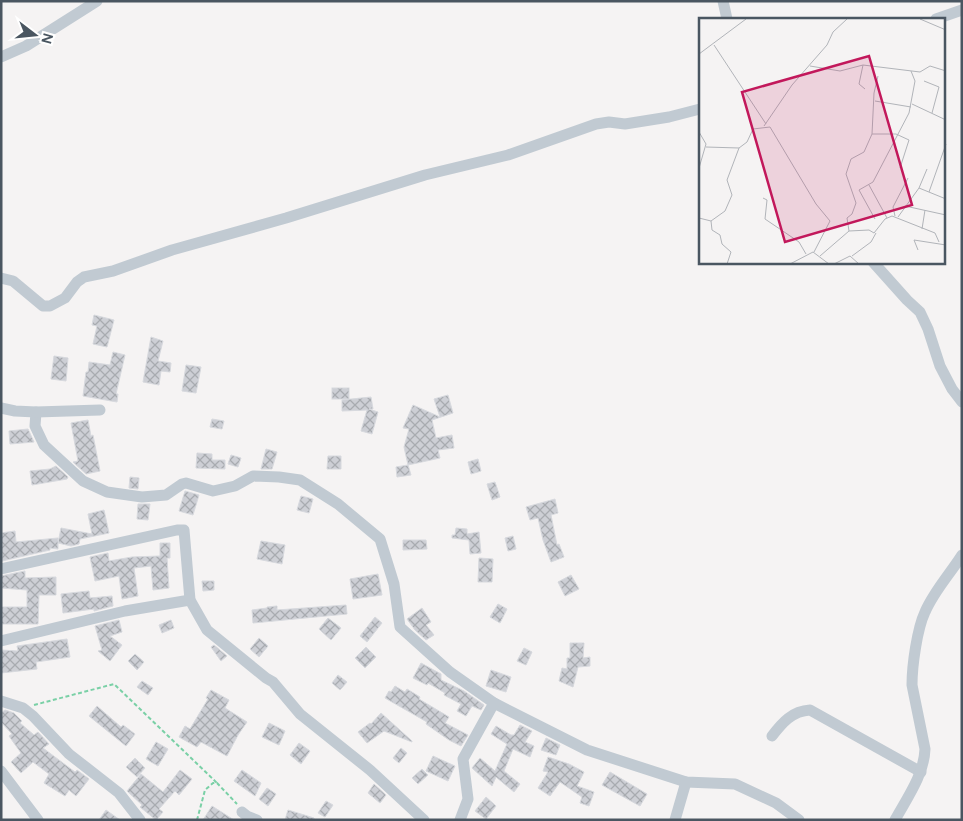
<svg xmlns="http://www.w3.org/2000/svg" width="963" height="821" font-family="'DM Sans',sans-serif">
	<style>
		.building { fill: url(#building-cross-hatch); stroke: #d7d9de }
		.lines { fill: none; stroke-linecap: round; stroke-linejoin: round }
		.path { stroke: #7ad0a6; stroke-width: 2; stroke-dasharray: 4 2.5; stroke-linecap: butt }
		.street { stroke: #c1cad2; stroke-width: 11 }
		.inset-road { fill: none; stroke: #b1b4b9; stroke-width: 1 }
		.view { fill: #c2185b; fill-opacity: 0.15; stroke: #c2185b; stroke-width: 2.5 }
		.inset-edge { fill: none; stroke: #4a5661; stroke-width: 2.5 }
	</style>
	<defs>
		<pattern id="building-cross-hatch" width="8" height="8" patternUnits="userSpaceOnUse" patternTransform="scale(1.25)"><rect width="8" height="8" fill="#cdcfd5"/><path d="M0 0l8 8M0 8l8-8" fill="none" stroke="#a8abb0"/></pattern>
	</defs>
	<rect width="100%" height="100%" fill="#f5f3f3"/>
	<g class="building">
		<polygon points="94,315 114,320 107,347 93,344 97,326 92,325"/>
		<polygon points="151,337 163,341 158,361 171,363 170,372 161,371 159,385 143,382"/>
		<polygon points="113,352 125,355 116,394 118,394 117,402 83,396 86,372 88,372 89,362 110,365"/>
		<polygon points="54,356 68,358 66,381 51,379"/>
		<polygon points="186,365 201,367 196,393 182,391"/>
		<rect x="332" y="388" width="17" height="11"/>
		<polygon points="448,395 453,413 432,420 436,438 452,435 454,448 438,450 440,458 408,465 404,447 409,429 403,428 413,405 440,417 434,399"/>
		<polygon points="371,397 373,409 369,409 378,412 372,434 361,431 367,410 342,411 342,400"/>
		<polygon points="212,419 224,421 222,429 210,427"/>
		<polygon points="88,420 91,436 93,435 100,471 86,474 73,462 78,461 71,423"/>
		<polygon points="28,429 34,442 10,444 9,431"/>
		<polygon points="266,449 277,452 272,469 261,469"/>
		<polygon points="197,453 212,454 212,460 225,460 225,469 196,468"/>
		<polygon points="231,455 241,458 238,467 228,464"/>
		<polygon points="328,456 341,456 341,469 327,469"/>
		<polygon points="478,459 481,471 471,474 468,462"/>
		<polygon points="408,465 411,475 397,477 396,467"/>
		<polygon points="56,466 68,477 67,479 32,485 30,471 50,469"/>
		<polygon points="130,477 139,478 138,489 129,488"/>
		<polygon points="495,482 500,497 492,500 487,484"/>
		<polygon points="185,491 199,495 193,515 179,511"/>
		<polygon points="301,496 313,499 309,513 297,510"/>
		<polygon points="555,499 558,513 551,515 557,545 559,544 564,557 551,562 543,540 538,518 530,520 526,507"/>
		<polygon points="138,504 150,504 148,520 137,519"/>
		<polygon points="104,510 109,533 80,539 79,544 71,546 58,543 61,528 92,534 88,514"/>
		<polygon points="456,528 467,529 467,534 479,532 481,553 470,554 469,540 452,538 452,535 455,535"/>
		<polygon points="15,531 16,542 58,538 58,549 50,548 50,550 2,561 1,533"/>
		<polygon points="513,536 516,549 508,551 505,538"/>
		<polygon points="403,540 426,540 427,549 403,550"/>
		<polygon points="261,541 285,545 282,564 257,559"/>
		<polygon points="160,543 170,543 170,558 167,558 169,588 153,590 151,566 134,568 138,596 122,599 119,576 95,581 90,557 108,553 109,561 132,557 160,556"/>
		<polygon points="479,558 493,559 492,582 478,582"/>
		<polygon points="25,571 25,578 56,577 56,595 39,595 38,624 1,624 1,607 27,607 27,590 1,588 1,576"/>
		<polygon points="378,574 382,595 353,599 350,579"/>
		<polygon points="571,575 579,589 565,596 558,582"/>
		<polygon points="202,581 214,581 214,590 203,591"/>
		<polygon points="89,591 90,598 112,596 113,606 94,611 94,609 63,613 61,594"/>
		<polygon points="498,604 507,609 500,623 490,617"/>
		<polygon points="346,605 347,614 253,623 252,610 267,608 267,607 277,606 277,610"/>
		<polygon points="422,608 431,622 426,625 434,635 426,640 415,630 407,619"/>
		<polygon points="375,617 382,623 367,642 360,636"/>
		<polygon points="328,618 341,628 331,640 319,629"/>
		<polygon points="119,620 122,632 110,636 122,645 110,661 98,651 102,650 95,626"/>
		<polygon points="171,620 174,628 162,633 159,625"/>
		<polygon points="259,638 268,646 259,657 250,649"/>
		<polygon points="67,639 70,657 36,662 37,669 1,673 1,650 18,651 17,646"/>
		<polygon points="570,643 584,643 583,658 590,657 590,666 578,667 573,687 559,681 562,668 567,669 567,658 570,658"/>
		<polygon points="214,645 227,656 221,661 211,647"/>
		<polygon points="366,647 376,657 365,668 355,658"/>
		<polygon points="524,648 532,652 526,665 517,661"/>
		<polygon points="135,654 144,662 137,670 128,661"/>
		<polygon points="421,663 441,674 441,680 464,691 484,705 481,710 472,706 466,716 457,711 461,704 444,695 445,693 428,683 427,685 413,678"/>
		<polygon points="491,670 511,677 506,692 486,686"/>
		<polygon points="338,675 347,682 340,690 332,683"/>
		<polygon points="142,681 153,688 148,695 137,687"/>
		<polygon points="395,686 405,692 407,689 420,697 419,699 449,717 445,723 468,735 461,746 449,740 426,724 427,722 385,698 389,691 391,692"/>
		<polygon points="211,690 229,700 225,708 247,722 238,735 227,756 201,742 197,747 179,737 185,726 190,729 208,699 206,698"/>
		<polygon points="97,706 121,727 123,725 135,734 126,746 89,716"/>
		<polygon points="5,710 14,713 22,721 20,723 34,735 38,732 49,744 43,748 75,772 77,770 89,779 76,796 69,790 65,796 44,783 49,774 33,762 21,773 11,762 21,753 9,736 12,734 1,722 1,713"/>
		<polygon points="381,713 412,741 412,742 384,731 367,743 358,732 370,723 371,724"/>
		<polygon points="269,723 285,731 279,745 262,737"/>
		<polygon points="520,725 532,731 525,742 534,746 530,757 513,749 504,771 520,784 514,792 496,777 492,786 472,768 480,758 495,771 507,744 491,734 496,726 511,735 514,735"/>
		<polygon points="546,738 560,745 556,755 541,750"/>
		<polygon points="156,742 168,749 158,766 146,759"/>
		<polygon points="299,743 310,751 301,764 290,755"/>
		<polygon points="401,748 407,753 399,763 393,758"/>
		<polygon points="433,756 455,766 448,781 426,771"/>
		<polygon points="548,757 569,764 584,772 577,786 594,792 589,806 580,803 582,797 560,782 550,796 538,788 548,772 543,771"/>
		<polygon points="135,758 145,768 137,777 126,767"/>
		<polygon points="422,769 428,775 418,784 412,778"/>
		<polygon points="180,770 192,779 179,795 175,791 159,809 163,812 156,820 140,807 142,805 127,791 141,774 163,792"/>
		<polygon points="242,770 261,783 255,796 234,781"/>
		<polygon points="610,772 647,794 640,806 602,785"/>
		<polygon points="374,784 386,795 380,803 368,793"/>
		<polygon points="267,788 276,794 268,806 259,799"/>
		<polygon points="486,797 496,806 486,819 475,811"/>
		<polygon points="326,801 333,805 325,817 318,813"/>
		<polygon points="212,806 234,820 203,820"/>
		<polygon points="106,810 120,820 99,820"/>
		<polygon points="288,810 314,818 314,820 285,820"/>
	</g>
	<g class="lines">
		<g class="path">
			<polyline points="34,705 114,684 217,783"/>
			<polyline points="197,820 205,790 213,783 217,783 237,804"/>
		</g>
		<g class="street">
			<polyline points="723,1 727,19"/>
			<polyline points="936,19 962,10"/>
			<polyline points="1,57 26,46 97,1"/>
			<polyline points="873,262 907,300 920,312 928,329 940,366 952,389 962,402"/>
			<polyline points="1,278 13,281 43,306 50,306 65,298 77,282 84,277 113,271 172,250 286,218 425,175 508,155 596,124 609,122 625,124 669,117 700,109"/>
			<polyline points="1,408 15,411 36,412 35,426 44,445 83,481 107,492 142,497 166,495 182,484 186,483 213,491 235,486 253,476 279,477 300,480 338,504 380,539 394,584 400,627 450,672 494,703 587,750 686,782 735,784 776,803 799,820"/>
			<polyline points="36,412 100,410"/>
			<polyline points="1,569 177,530 184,530 190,600 207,630 266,678 273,682 300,714 370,770 424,820"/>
			<polyline points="1,641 125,611 190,600"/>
			<polyline points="1,701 23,708 33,716 69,754 119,793 140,820"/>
			<path d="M 772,736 C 782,723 792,711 810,710 L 921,772"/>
			<polyline points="1,771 38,820"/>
			<polyline points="242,812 247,816 257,820"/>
			<polyline points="460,820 468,799 463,759 494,703"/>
			<polyline points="675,820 686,782"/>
			<path d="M 895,820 C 907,798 924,775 925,749 L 912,685 C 912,666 917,629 925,612 C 934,591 950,574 962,555"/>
		</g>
	</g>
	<g transform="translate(699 18)">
		<rect width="246" height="246" fill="#f5f3f3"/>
		<path class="inset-road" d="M 221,1 L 247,12M 15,27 L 67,106M 0,36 L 47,1M 164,47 L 160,66 L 166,71M 111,48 L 141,53 L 164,47 L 221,54 L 231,48 L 247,53M 225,63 L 240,69 L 233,95M 176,83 L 212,89M 213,86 L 247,102M 65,108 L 93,67 L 128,27 L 134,14 L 148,1M 0,114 L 7,126 L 0,150M 173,116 L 197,116 L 210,122 L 201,150M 7,129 L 40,130 L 48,124 L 54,111 L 71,109 L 117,186 L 131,203 L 115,234M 170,167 L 188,200M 220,170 L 247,181M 230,174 L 247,126M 64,180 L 68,182 L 66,201 L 100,224 L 107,236M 206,188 L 247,197M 196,198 L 194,189 L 209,160M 199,199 L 220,170 L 228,151M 0,200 L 12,203 L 26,193 L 33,177 L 28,162 L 40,130M 176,201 L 160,172 L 174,164 L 210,95 L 216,63 L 212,53M 12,203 L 13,212 L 21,217 L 23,226 L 32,234 L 28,246M 223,211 L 226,192M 150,213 L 148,200 L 153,196 L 157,185 L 147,156 L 152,141 L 165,134 L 173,116 L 175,75 L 179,58M 219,232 L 215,222 L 247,227M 121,238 L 150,213 L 170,212 L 175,215 L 186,201 L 193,198 L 236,215 L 240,224M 153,238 L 172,224 L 177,215M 91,246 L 114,234 L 130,246M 135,246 L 151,238 L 160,246"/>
		<path class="view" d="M 170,38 L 213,187 L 86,224 L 43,74 Z"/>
		<rect width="246" height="246" class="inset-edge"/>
	</g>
	<rect width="963" height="821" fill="none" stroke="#4a5661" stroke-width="5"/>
	<g transform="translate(35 35) rotate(106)" stroke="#ffffff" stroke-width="4" paint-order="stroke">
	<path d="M0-4L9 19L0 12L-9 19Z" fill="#4a5661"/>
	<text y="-8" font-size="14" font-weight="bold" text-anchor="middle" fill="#4a5661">N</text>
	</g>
</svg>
